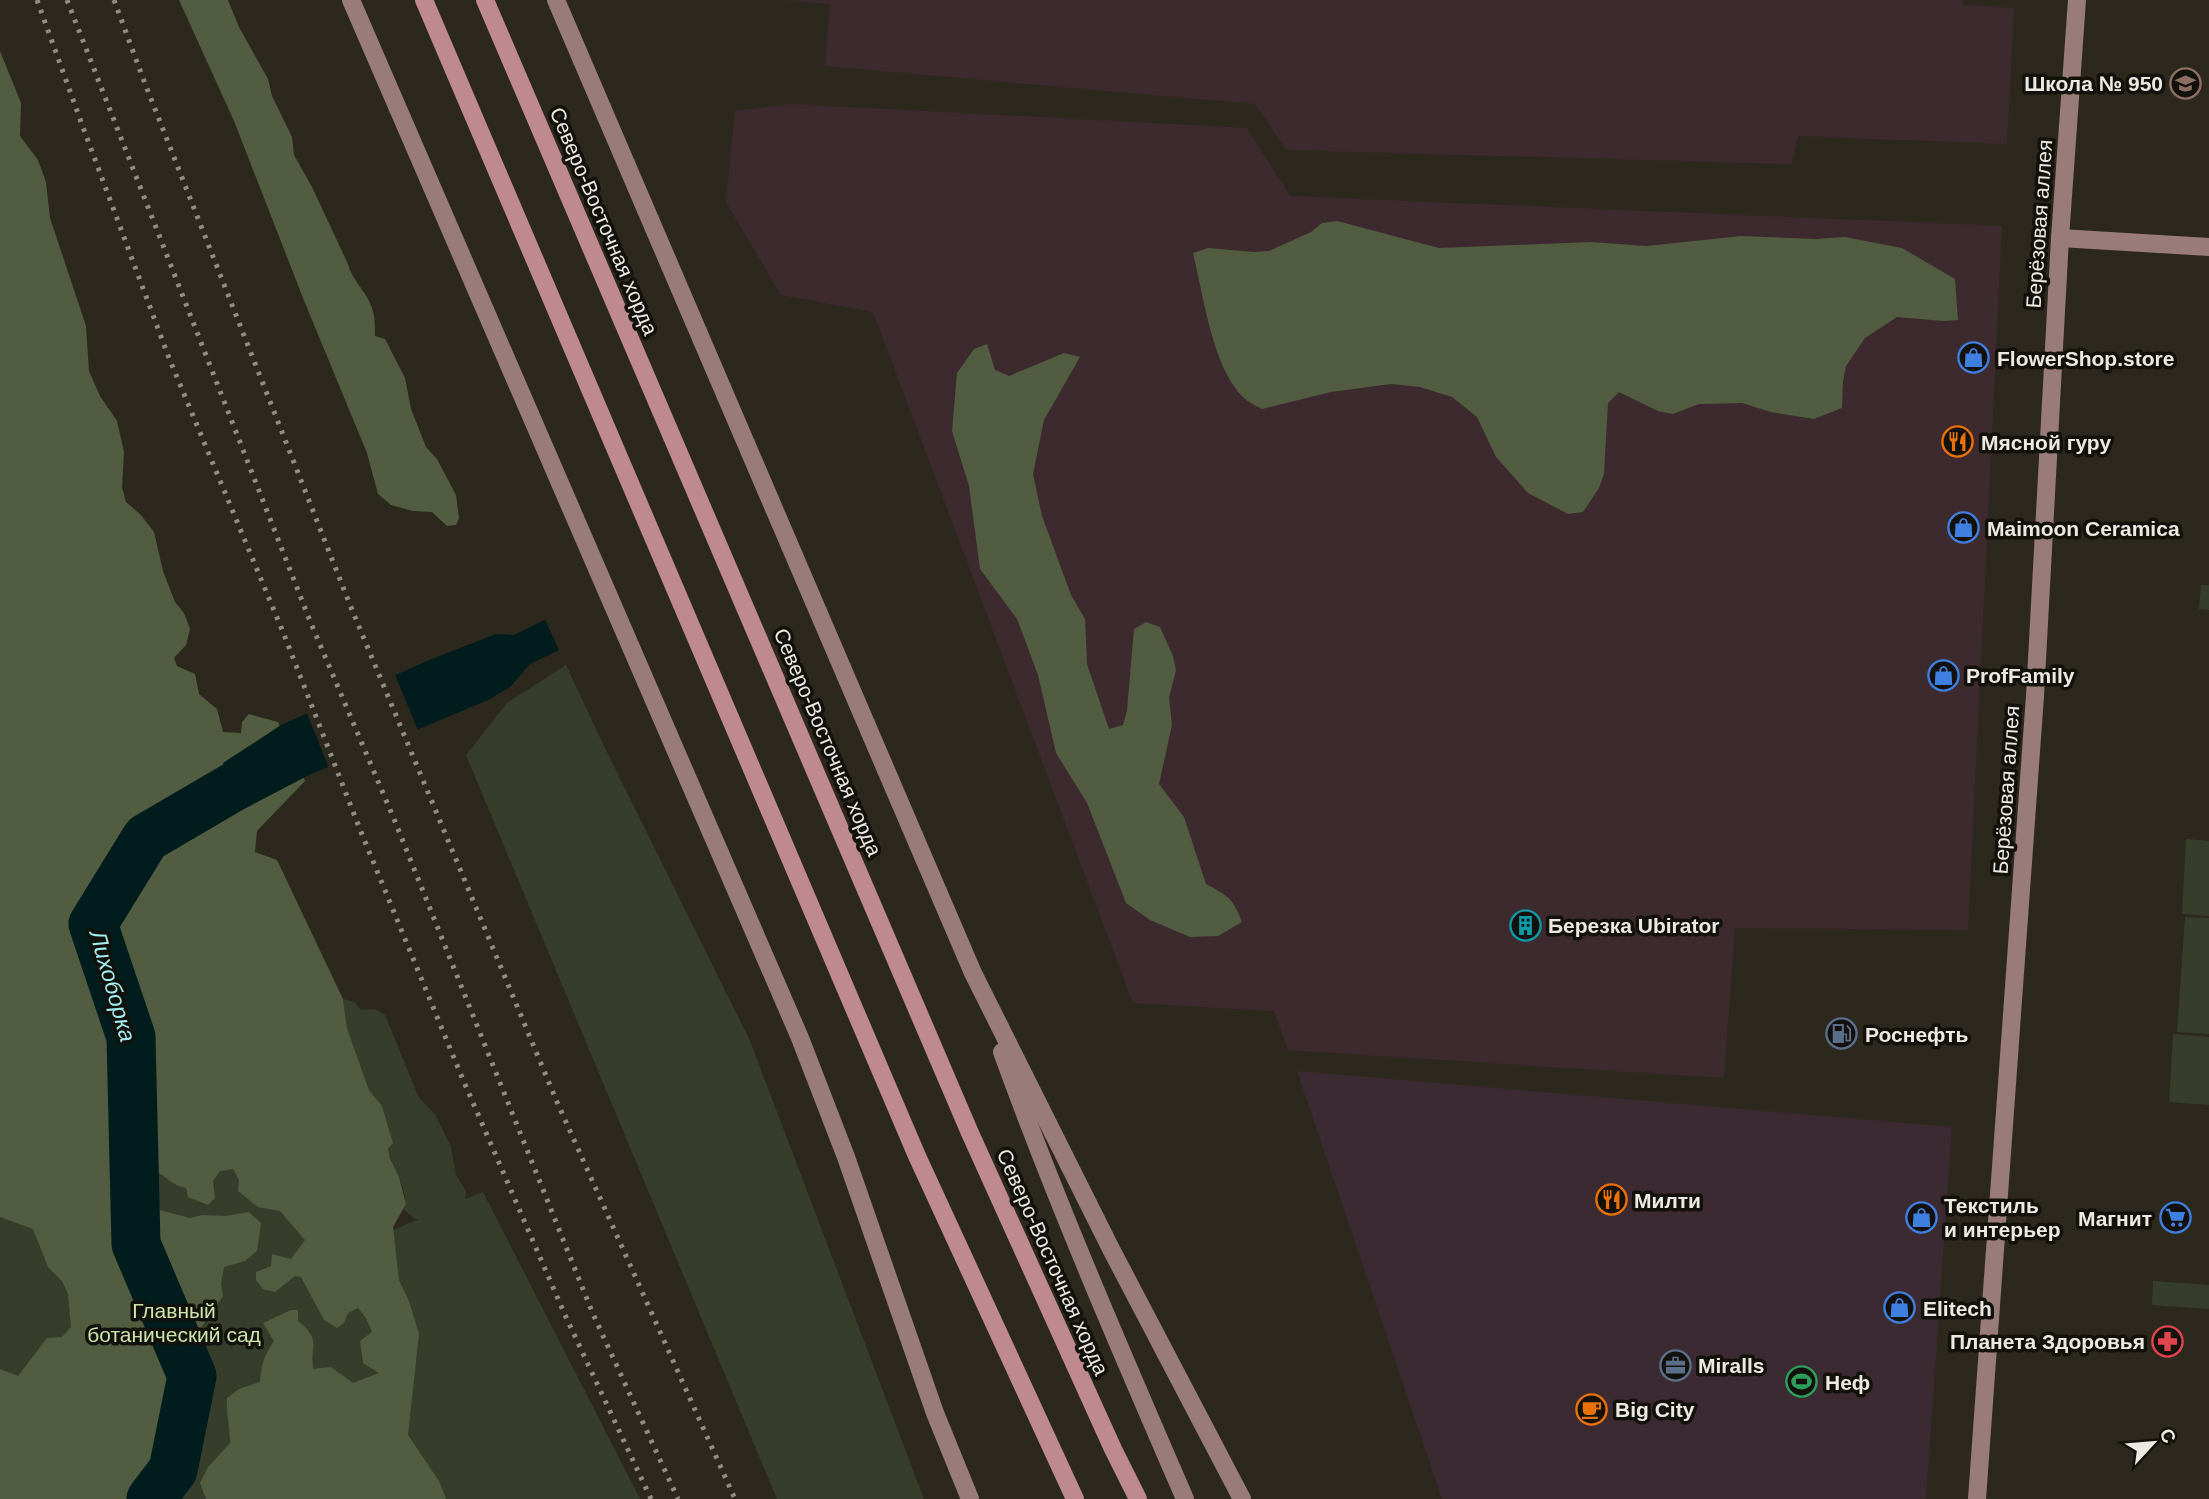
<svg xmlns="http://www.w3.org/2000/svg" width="2209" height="1499" font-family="Helvetica,sans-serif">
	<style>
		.commercial { fill: #3c2a32 }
		.industrial { fill: #3d2a2f }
		.green { fill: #363e2b }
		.forest { fill: #515c40 }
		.water { fill: #001c1d }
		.pier { fill: #2d281d }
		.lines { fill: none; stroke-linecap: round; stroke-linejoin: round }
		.river { stroke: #001c1d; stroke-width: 49 }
		.secondary { stroke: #997c79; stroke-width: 18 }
		.primary { stroke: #be898f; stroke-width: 18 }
		.rail { stroke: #918d84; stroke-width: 5; stroke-dasharray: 3.5 7; stroke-linecap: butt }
		.labels { text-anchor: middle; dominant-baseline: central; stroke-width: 7; stroke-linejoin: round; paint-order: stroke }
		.poi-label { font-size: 21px; font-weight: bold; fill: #ece9e2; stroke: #13110c; text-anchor: start }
		.street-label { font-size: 21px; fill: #ece9e2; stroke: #13110c }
		.park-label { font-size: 21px; fill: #cce3ac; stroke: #13110c }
		.water-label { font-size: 23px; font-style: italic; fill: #a0eeef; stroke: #13110c }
	</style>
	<rect width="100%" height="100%" fill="#2d281d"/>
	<polygon class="commercial" points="1297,1071 1952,1127 1926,1499 1442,1499"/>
	<g class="industrial">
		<polygon points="781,0 1963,0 1963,5 2014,8 2007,144 1798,136 1792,164 1286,150 1255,104 825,66 830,4"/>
		<polygon points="790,104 1247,128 1290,196 2002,226 1968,930 1735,928 1724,1078 1288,1050 1274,1011 1133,1003 873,312 781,295 726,202 735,111"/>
	</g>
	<g class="green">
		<path d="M 0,344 L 336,1254 L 419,1219 L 415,1219 L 404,1210 C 410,1190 392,1168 388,1149 L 393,1143 L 382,1106 L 369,1090 L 347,1028 L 343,999 L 354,1002 L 361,1010 L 375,1009 L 385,1015 L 419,1098 L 435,1114 L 451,1147 L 456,1175 L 466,1191 L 465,1199 L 483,1192 L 640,1499 L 0,1499 Z"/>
		<polygon points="2201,585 2209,585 2209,610 2199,609"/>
		<polygon points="566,665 602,742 750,1041 924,1499 777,1499 466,755 507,703"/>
		<polygon points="2186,839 2209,841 2209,916 2182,914"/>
		<polygon points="2185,917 2209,918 2209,1034 2177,1032"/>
		<polygon points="2173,1034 2209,1037 2209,1105 2169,1102"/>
		<polygon points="2153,1281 2209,1285 2209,1309 2152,1305"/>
	</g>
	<g class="forest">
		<path d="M 179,0 L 228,0 L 239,27 L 268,79 L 272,96 L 292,137 L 294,155 L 312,187 L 348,264 C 351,279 367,292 372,308 C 375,316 375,327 375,336 L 385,339 L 405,378 L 411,409 L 426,447 L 437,459 L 456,495 L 459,518 L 456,525 L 447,526 L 432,512 L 413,511 L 391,505 L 378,494 L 367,453 L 303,298 L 234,121 Z"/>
		<path d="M 0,51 L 21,103 L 20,136 L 38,160 L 46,182 L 50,218 L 86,326 L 89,371 L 100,396 L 117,421 L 124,452 L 122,487 L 126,502 L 141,515 L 154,532 L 163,571 L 175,602 L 184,613 L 190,629 L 186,645 L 174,658 L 177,666 L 195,674 L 199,694 L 217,709 L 223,732 L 241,733 L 242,722 L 249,714 L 278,722 L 305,781 L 257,831 L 255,852 L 277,860 L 343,999 L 347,1028 L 369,1090 L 382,1106 L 393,1143 L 388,1149 L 390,1158 L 399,1177 L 406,1204 L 393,1227 L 399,1280 L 409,1301 L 419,1334 L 408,1435 L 439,1481 L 446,1499 L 206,1499 L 200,1483 L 208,1467 L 230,1443 C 230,1427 226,1413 227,1398 L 239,1389 L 260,1382 C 261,1366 264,1355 274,1341 L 263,1323 L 291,1310 L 298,1310 L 298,1321 C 322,1341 310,1343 313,1369 L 331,1367 L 353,1383 L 379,1373 L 363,1363 L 360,1341 L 372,1332 L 366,1318 L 358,1308 L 348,1313 L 344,1323 L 337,1328 L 324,1320 L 301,1277 L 295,1276 L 275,1292 L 263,1289 L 256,1280 L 256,1272 L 271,1266 L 272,1254 L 291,1259 L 305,1240 L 280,1211 L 258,1207 L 238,1191 L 239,1180 L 233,1169 L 220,1171 L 213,1181 L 215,1198 L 208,1205 L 188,1197 L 186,1188 C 170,1185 168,1176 154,1171 L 160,1210 L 190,1218 L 202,1215 L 226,1216 L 249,1212 L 261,1223 L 257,1251 L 245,1261 L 224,1267 L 221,1284 L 223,1296 L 196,1335 L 195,1358 L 180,1375 C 207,1412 202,1417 184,1456 C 179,1467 179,1476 171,1486 L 150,1488 L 146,1499 L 0,1499 L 0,1369 L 18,1376 L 47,1338 L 62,1337 L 71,1327 L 68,1294 L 62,1281 L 48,1267 L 33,1229 L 0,1217 Z"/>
		<path d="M 1337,221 L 1439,248 L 1591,242 L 1646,246 L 1741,236 L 1816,239 L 1845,237 L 1902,248 L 1955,279 L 1958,320 L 1943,321 L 1897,317 L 1865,338 L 1846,366 L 1843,381 L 1842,408 L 1814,419 L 1771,412 L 1742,403 L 1699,404 L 1673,414 L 1658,411 L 1619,392 L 1608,403 L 1604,474 L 1599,488 L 1583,512 L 1568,514 L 1528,493 L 1496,457 L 1477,417 L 1452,397 L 1420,387 L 1391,384 L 1331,392 L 1262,409 C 1252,404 1243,399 1236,389 C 1211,356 1203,294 1193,253 L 1208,248 L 1254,252 L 1269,251 L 1311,232 L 1322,223 Z"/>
		<path d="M 987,344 L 995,370 L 1009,376 L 1064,353 L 1080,357 L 1044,420 L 1033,474 L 1042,516 L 1071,595 L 1085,619 L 1087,664 L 1109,729 L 1123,725 L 1127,710 L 1134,629 L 1146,622 L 1160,627 L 1173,656 L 1176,670 L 1169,698 L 1172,725 L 1159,784 L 1184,817 L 1206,884 C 1228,896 1233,898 1242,922 L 1218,936 L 1190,937 L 1150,920 L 1126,903 L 1087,803 L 1056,753 L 1038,675 L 1017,619 L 980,569 L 969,486 L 952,431 L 957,373 L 974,349 Z"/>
	</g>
	<polygon class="water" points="545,620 559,650 530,664 510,687 488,700 309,775 246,808 223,763 281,725 432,659 496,634 514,635"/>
	<polygon class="pier" points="394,672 419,733 330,771 306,711"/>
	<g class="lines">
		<polyline class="river" points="151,1499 173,1470 192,1376 136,1244 131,1037 93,924 146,838 293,752"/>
		<g class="secondary">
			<polyline points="351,0 800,1038 846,1157 935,1413 970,1499"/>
			<polyline points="556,0 973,973 1111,1249 1242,1499"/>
			<polyline points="2060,238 2209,247"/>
			<path d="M 1002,1052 C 1057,1204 1121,1351 1185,1499"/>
			<polyline points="1977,1499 2035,696 2060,238 2077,0"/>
		</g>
		<g class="primary">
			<polyline points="424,0 917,1156 1075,1499"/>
			<polyline points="485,0 970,1133 1113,1449 1138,1499"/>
		</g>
		<g class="rail">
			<polyline points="37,0 84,130 169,358 283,632 361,832 461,1075 565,1315 651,1499"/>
			<polyline points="67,0 310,621 394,819 593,1314 678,1499"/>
			<polyline points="114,0 144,81 350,605 557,1102 735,1499"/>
		</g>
	</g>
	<defs>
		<symbol id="school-ring" viewBox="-11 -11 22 22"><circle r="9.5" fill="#13110c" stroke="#8d6e63" stroke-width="1.5"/><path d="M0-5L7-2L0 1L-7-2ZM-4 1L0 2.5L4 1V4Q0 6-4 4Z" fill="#8d6e63"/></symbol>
		<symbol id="shop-ring" viewBox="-11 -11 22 22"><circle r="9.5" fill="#13110c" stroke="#3f7fe0" stroke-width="1.5"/><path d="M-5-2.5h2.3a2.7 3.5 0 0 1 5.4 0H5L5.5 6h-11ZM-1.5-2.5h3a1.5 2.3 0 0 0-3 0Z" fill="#3f7fe0"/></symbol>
		<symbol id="restaurant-ring" viewBox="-11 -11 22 22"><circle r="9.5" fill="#13110c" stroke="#e8710a" stroke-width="1.5"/><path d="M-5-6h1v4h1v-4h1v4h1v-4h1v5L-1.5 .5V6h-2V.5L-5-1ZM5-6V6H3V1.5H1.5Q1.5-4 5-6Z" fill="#e8710a"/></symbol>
		<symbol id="building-ring" viewBox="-11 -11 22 22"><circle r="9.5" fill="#13110c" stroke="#0f9aa8" stroke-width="1.5"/><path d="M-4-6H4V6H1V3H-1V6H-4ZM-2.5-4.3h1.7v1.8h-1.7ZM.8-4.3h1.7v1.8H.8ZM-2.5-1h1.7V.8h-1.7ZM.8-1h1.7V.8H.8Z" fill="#0f9aa8"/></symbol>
		<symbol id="fuel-ring" viewBox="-11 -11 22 22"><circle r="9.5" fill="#13110c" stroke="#5c6f8a" stroke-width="1.5"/><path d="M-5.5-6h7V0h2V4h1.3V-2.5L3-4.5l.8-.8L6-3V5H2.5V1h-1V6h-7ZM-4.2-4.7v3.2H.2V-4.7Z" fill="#5c6f8a"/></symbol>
		<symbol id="supermarket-ring" viewBox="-11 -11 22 22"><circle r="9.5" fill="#13110c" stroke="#3f7fe0" stroke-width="1.5"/><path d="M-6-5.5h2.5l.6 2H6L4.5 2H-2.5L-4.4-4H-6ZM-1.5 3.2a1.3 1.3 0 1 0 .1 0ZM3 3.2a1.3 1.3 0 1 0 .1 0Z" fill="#3f7fe0"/></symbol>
		<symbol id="pharmacy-ring" viewBox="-11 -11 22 22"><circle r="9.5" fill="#13110c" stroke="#e0444e" stroke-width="1.5"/><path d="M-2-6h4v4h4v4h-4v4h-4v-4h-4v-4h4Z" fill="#e0444e"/></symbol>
		<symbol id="office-ring" viewBox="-11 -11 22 22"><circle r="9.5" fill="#13110c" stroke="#5c6f8a" stroke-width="1.5"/><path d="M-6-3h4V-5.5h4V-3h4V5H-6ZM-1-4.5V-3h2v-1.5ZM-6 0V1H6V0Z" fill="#5c6f8a"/></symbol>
		<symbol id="stadium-ring" viewBox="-11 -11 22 22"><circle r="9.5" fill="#13110c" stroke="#2e9e5b" stroke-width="1.5"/><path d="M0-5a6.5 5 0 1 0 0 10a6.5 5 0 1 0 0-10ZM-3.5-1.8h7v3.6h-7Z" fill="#2e9e5b"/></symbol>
		<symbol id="cafe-ring" viewBox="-11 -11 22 22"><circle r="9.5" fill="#13110c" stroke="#e8710a" stroke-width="1.5"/><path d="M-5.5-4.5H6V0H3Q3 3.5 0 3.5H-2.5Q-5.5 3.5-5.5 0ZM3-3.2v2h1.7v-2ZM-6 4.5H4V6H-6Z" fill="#e8710a"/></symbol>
	</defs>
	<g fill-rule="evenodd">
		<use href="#school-ring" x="2168" y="66" width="35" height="35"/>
		<use href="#shop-ring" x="1956" y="340" width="35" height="35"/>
		<use href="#restaurant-ring" x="1940" y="424" width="35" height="35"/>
		<use href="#shop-ring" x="1946" y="510" width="35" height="35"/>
		<use href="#shop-ring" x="1926" y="658" width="35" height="35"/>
		<use href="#building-ring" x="1508" y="908" width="35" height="35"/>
		<use href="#fuel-ring" x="1824" y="1016" width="35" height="35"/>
		<use href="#restaurant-ring" x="1594" y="1182" width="35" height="35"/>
		<use href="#shop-ring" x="1904" y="1200" width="35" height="35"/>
		<use href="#supermarket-ring" x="2158" y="1200" width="35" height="35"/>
		<use href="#shop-ring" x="1882" y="1290" width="35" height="35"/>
		<use href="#pharmacy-ring" x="2150" y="1324" width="35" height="35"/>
		<use href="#office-ring" x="1658" y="1348" width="35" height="35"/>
		<use href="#stadium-ring" x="1784" y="1364" width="35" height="35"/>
		<use href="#cafe-ring" x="1574" y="1392" width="35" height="35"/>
	</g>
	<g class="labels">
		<g class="poi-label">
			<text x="2163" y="83" text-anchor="end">Школа № 950</text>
			<text x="1997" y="358">FlowerShop.store</text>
			<text x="1981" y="442">Мясной гуру</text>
			<text x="1987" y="528">Maimoon Ceramica</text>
			<text x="1966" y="675">ProfFamily</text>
			<text x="1548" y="925">Березка Ubirator</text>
			<text x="1865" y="1034">Роснефть</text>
			<text x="1634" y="1200">Милти</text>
			<text x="1944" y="1205">Текстиль<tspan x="1944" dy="24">и интерьер</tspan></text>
			<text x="2152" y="1218" text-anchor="end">Магнит</text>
			<text x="1923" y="1308">Elitech</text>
			<text x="2145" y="1341" text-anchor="end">Планета Здоровья</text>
			<text x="1698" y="1365">Miralls</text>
			<text x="1825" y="1382">Неф</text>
			<text x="1615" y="1409">Big City</text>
		</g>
		<g class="street-label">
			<text transform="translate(604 221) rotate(67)">Северо-Восточная хорда</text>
			<text transform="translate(2039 224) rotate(-86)">Берёзовая аллея</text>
			<text transform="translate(828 742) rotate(67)">Северо-Восточная хорда</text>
			<text transform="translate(2006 790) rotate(-86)">Берёзовая аллея</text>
			<text transform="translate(1053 1262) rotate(66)">Северо-Восточная хорда</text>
		</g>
		<g class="park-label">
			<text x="174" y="1310">Главный<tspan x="174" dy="24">ботанический сад</tspan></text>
		</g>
		<g class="water-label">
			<text transform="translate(113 986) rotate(74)">Лихоборка</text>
		</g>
	</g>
	<g transform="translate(2153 1443) rotate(64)" stroke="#13110c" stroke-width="5" paint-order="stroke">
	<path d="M0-5L12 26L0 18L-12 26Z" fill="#ece9e2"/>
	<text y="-10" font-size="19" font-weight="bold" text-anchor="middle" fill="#ece9e2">С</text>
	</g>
</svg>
